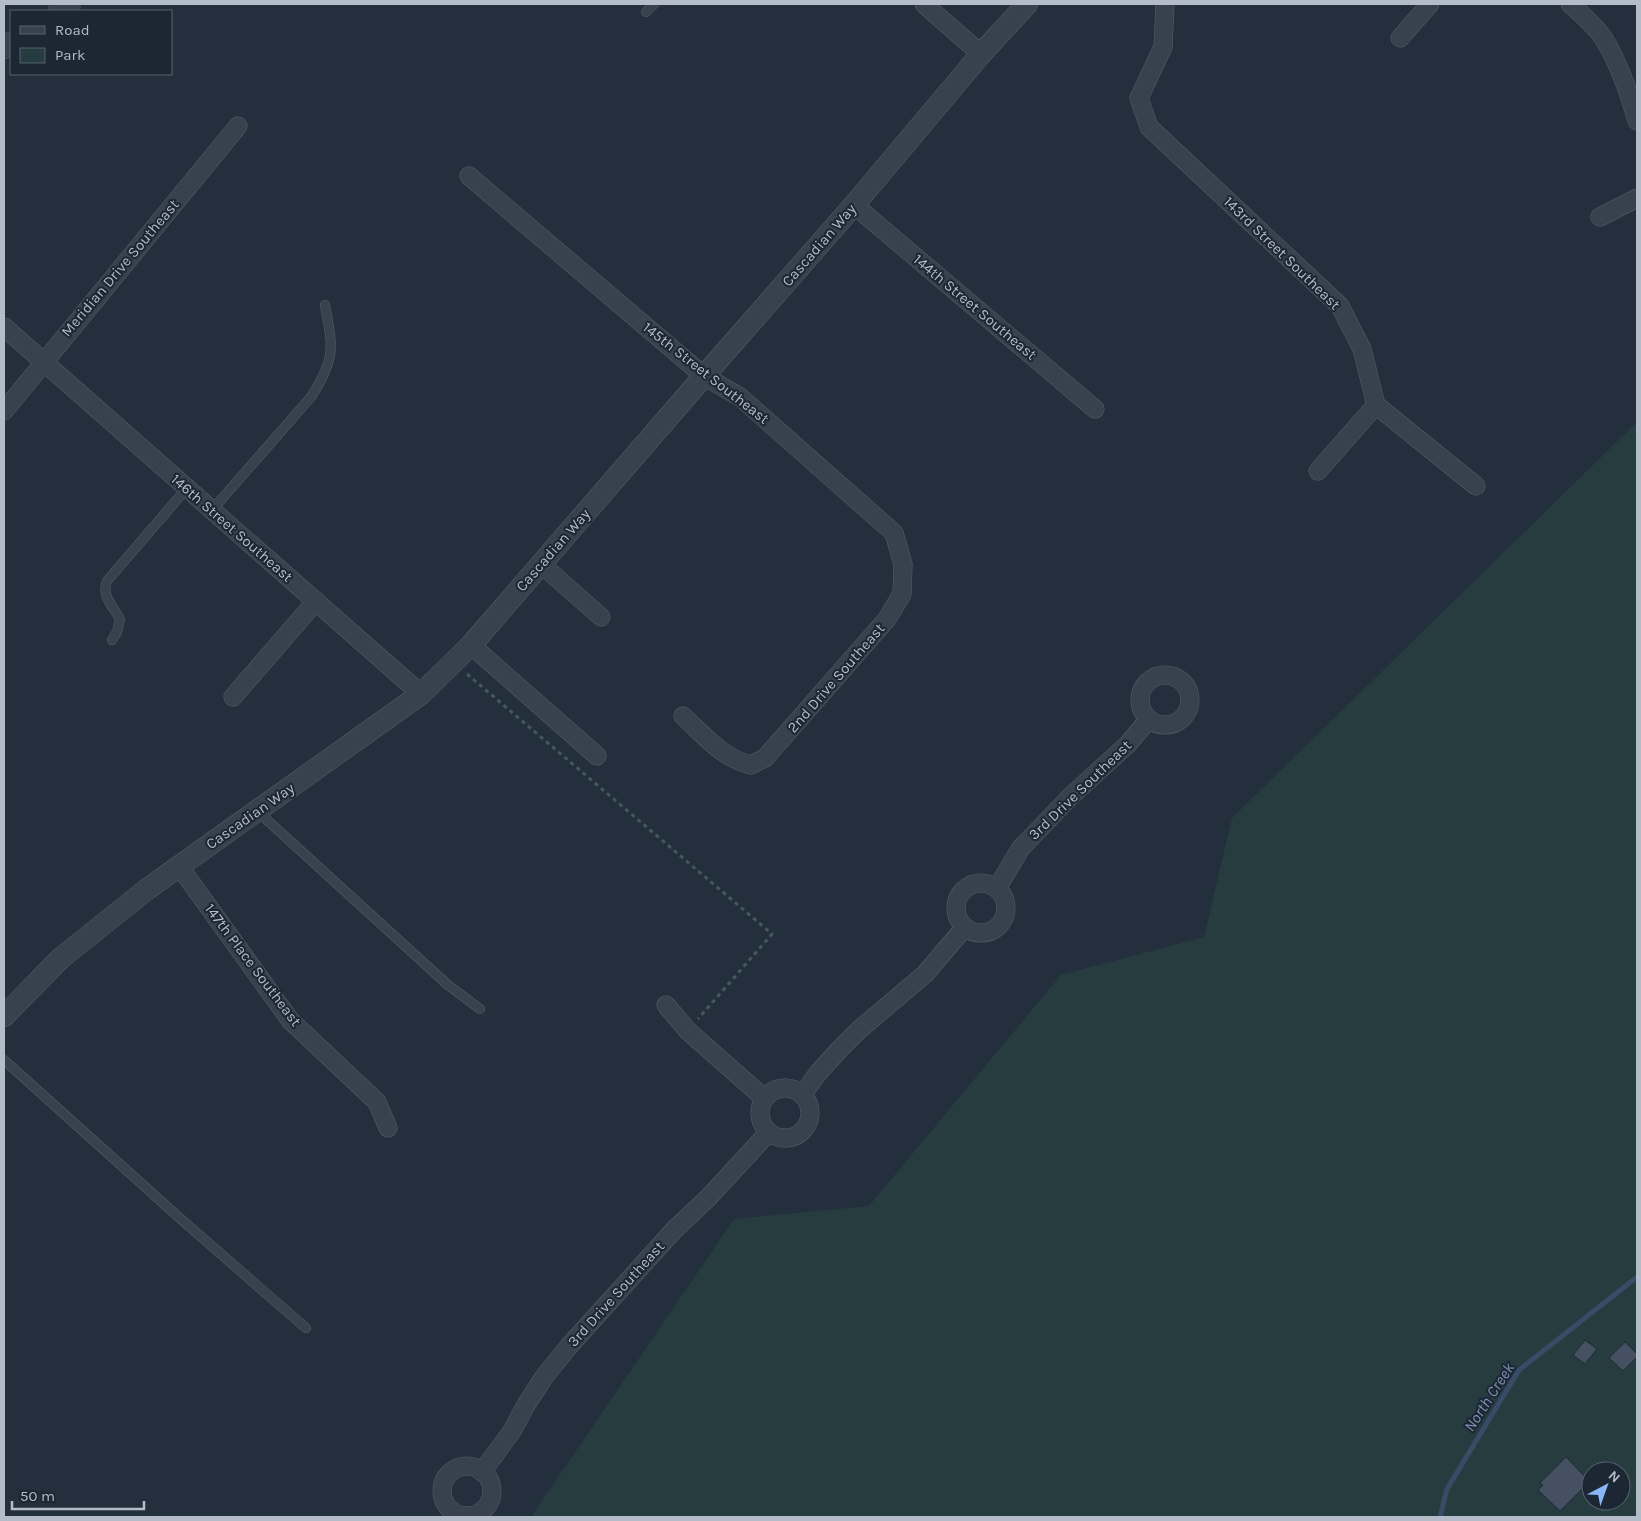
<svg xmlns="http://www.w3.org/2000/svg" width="1641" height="1521" font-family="Karla,sans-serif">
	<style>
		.green { fill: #263c3f; fill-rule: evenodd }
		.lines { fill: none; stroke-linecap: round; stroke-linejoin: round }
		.stream { stroke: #394c67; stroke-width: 5 }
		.building { fill: #455162; stroke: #1f2835 }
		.service-casing { stroke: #565f6c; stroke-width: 10 }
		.minor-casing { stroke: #565f6c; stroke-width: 19 }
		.tertiary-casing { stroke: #565f6c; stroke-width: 22 }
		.path { stroke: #44595c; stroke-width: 3; stroke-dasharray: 4 4; stroke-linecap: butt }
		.service { stroke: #38414e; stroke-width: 9 }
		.minor { stroke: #38414e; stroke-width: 18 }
		.tertiary { stroke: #38414e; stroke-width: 21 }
		.labels { text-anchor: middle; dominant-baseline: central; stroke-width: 4; stroke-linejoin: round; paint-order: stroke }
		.street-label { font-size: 15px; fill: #b4bcc9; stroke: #1d2633 }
		.water-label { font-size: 16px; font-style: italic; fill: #7c92b1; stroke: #1d2633 }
	</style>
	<rect width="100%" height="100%" fill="#242f3e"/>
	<path class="green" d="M 1637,422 L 1637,1517 L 531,1517 L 734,1219 L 869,1206 L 1061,975 L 1204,937 L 1232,818 ZM 1591,1471 L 1621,1471 L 1621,1501 L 1591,1501 Z"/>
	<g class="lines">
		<polyline class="stream" points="1440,1517 1447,1489 1519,1370 1637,1277"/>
	</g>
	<g class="building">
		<polygon points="1585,1340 1597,1349 1585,1364 1573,1355"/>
		<polygon points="1625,1342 1637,1354 1637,1357 1623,1371 1609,1358"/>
		<polygon points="1566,1457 1588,1480 1584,1485 1585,1486 1560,1511 1538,1490 1543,1485 1540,1483"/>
	</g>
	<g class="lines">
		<defs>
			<g id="service">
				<polyline points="646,12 654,4"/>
				<path d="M 212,510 L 311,397 C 336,358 333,348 325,305"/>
				<path d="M 112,640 L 117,632 L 120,619 C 113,606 101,596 107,581 L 187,488"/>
				<polyline points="257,811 448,985 480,1009"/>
				<polyline points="4,1060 183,1221 306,1328"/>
			</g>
			<g id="minor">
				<polyline points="924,4 981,54"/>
				<polyline points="1165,4 1163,47 1139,98 1149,127 1340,306 1362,349 1376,405 1476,486"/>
				<path d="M 1570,4 C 1583,15 1599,29 1607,44 C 1620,67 1630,96 1637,121"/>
				<polyline points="57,11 71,7"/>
				<polyline points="1400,38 1430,4"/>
				<polyline points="4,50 11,41"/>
				<path d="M 469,176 L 704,376 L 740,397 L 894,533 L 903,564 L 902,594 L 887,619 L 765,758 L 751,765 C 722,758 705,736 683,716"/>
				<polyline points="854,205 1095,409"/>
				<polyline points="1600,217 1637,198"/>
				<polyline points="4,327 421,694"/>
				<polyline points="4,411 238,126"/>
				<polyline points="1318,471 1376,405"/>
				<polyline points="541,564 601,617"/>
				<polyline points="471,645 597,756"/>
				<circle cx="1165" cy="700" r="25"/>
				<polyline points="233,697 316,601"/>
				<polyline points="179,866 290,1020 377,1102 388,1128"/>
				<circle cx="981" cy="908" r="25"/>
				<polyline points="997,888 1021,848 1071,796 1127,745 1149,719"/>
				<polyline points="666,1005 688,1031 764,1098"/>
				<circle cx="785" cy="1113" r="25"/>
				<polyline points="803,1094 818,1073 839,1050 860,1029 925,974 965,927"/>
				<circle cx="467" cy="1491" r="25"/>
				<polyline points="482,1472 512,1431 526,1405 544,1377 570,1345 675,1229 708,1198 769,1132"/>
			</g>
			<polyline id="tertiary" points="4,1016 61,958 146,890 421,694 471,645 704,376 854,205 981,54 1027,4"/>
		</defs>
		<use href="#service" class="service-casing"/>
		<use href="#minor" class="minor-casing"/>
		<use href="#tertiary" class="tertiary-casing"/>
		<polyline class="path" points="467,674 772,934 698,1019"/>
		<use href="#service" class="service"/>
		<use href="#minor" class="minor"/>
		<use href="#tertiary" class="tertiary"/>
	</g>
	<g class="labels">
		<g class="street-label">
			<text transform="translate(819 245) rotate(-49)">Cascadian Way</text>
			<text transform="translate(1282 253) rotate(44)">143rd Street Southeast</text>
			<text transform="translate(120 268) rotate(-50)">Meridian Drive Southeast</text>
			<text transform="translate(975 307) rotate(40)">144th Street Southeast</text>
			<text transform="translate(706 373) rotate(38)">145th Street Southeast</text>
			<text transform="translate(232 528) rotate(41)">146th Street Southeast</text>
			<text transform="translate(553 550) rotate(-49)">Cascadian Way</text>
			<text transform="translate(836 678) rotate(-49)">2nd Drive Southeast</text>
			<text transform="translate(1080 790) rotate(-44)">3rd Drive Southeast</text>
			<text transform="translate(250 816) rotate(-35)">Cascadian Way</text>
			<text transform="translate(253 965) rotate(53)">147th Place Southeast</text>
			<text transform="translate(616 1294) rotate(-48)">3rd Drive Southeast</text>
		</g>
		<g class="water-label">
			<text transform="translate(1489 1397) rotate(-57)">North Creek</text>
		</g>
	</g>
	<rect width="1641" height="1521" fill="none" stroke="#b4bcc9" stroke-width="10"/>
	<rect x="10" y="10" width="162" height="65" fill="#1d2633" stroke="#59626f"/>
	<rect x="20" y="26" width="25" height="8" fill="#38414e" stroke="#59626f"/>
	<text x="55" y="35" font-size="15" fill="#b4bcc9">Road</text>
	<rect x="20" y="48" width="25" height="15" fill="#263c3f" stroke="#59626f"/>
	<text x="55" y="60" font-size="15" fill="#b4bcc9">Park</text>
	<g transform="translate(1606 1486) rotate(41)"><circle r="24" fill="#1d2633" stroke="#59626f"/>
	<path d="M0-4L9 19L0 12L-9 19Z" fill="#8ab4f8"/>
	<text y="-8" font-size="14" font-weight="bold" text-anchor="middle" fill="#b4bcc9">N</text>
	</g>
	<path d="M12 1501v8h132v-8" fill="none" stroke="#b4bcc9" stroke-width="2.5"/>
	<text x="20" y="1501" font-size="15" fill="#b4bcc9" stroke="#1d2633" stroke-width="4" paint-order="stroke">50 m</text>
</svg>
